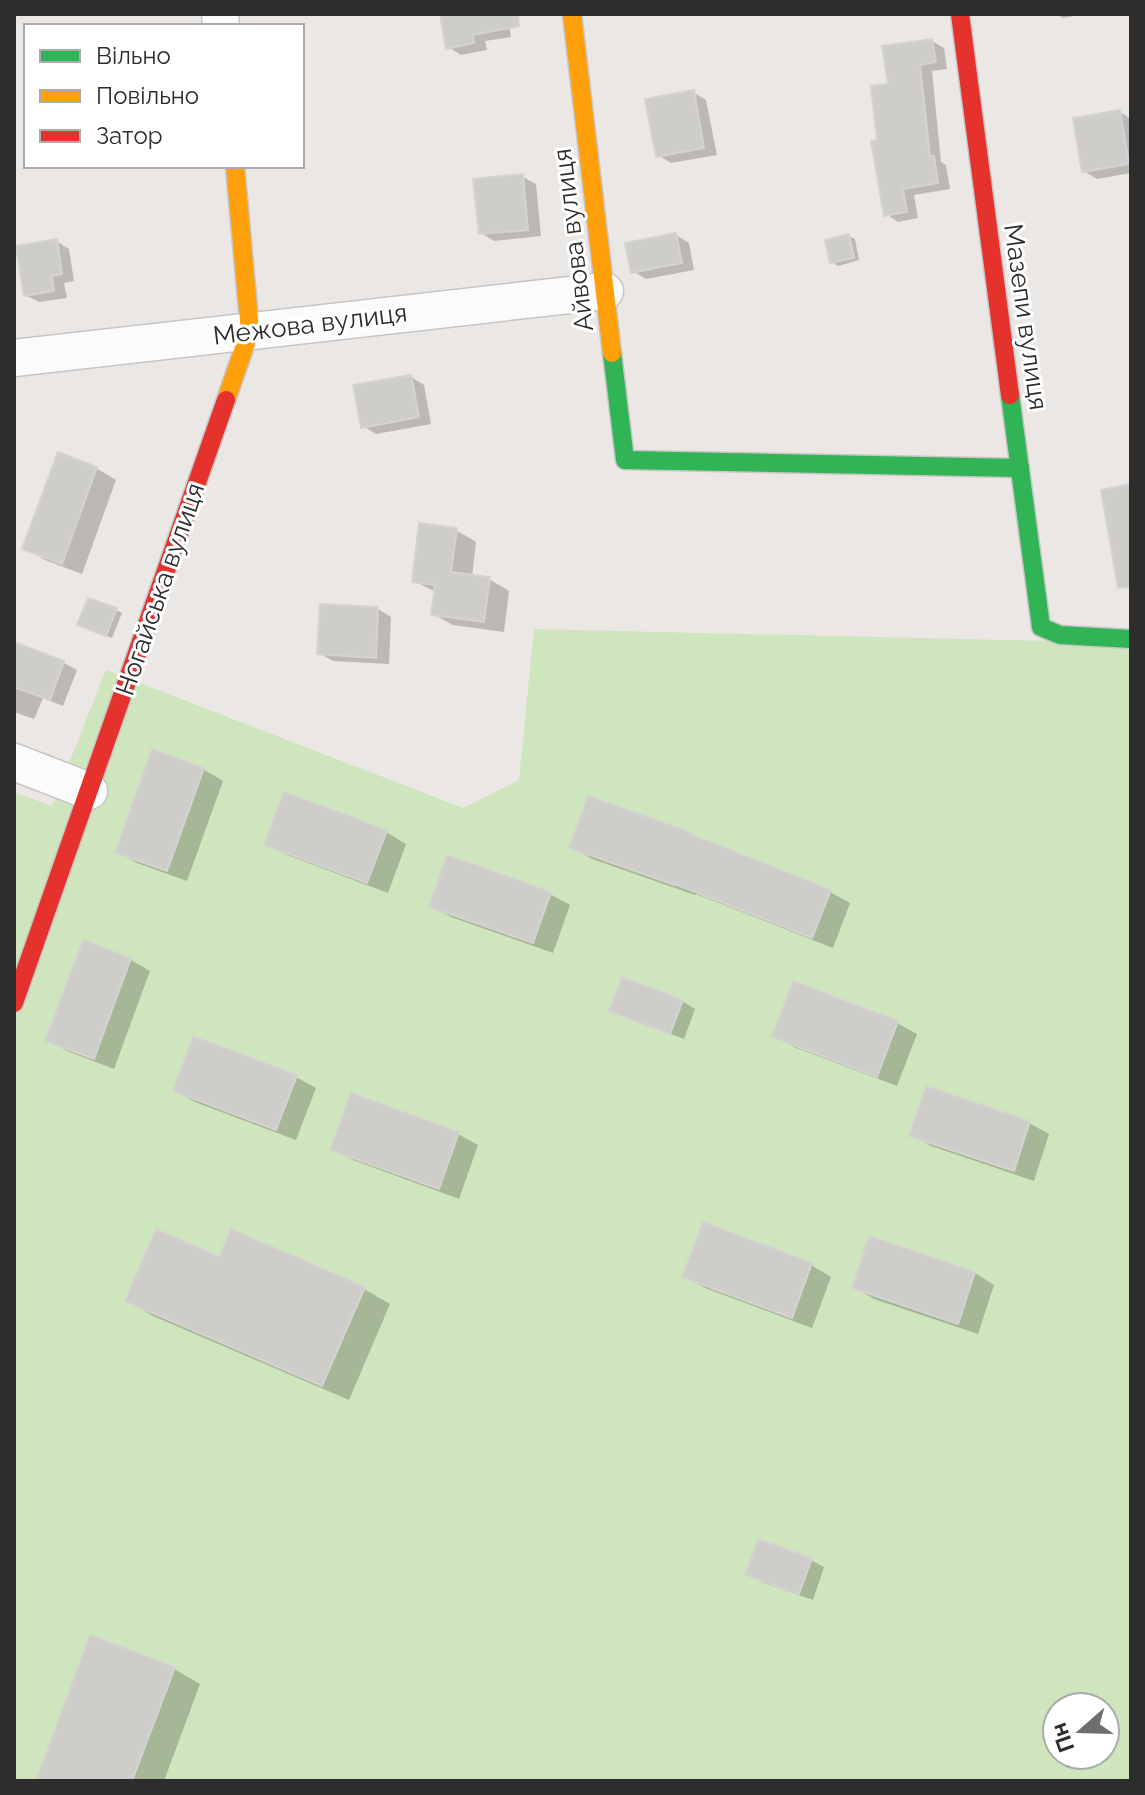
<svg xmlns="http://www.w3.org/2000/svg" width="1145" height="1795" font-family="Raleway,sans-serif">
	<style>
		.green { fill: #cfe5bd; fill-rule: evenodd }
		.shadow { fill: #0003 }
		.building { fill: #cfcdca; stroke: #d5d3d0; stroke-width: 2 }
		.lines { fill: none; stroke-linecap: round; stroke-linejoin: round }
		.street-casing { stroke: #c6c6c6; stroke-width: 39 }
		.fast-casing { stroke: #c6c6c6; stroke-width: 21 }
		.slow-casing { stroke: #c6c6c6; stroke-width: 21 }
		.jam-casing { stroke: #c6c6c6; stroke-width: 21 }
		.street { stroke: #fcfbfb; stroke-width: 36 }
		.fast { stroke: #30b455; stroke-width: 18 }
		.slow { stroke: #ff9f0a; stroke-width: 18 }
		.jam { stroke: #e5322d; stroke-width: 18 }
		.labels { text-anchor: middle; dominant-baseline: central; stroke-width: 6; stroke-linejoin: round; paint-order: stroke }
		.street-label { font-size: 26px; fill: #2d2d2d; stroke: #fff }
	</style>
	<rect width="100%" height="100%" fill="#eae7e4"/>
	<path class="green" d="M 534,629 L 1131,643 L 1131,1781 L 14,1781 L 14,792 L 52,806 L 106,670 L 463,808 L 519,780 ZM 1057,1707 L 1105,1707 L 1105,1755 L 1057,1755 Z"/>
	<g class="shadow">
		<polygon points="442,14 507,14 511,37 485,41 487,50 461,55 448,47"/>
		<polygon points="1056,14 1085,14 1063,18"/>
		<polygon points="932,41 944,48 947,69 932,71 941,162 946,165 950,189 914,195 918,218 898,222 886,214 880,141 890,86"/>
		<polygon points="693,92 706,100 717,155 671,163 658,155"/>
		<polygon points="1120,112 1131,119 1131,173 1097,179 1084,171"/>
		<polygon points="523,177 536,184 541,236 494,241 481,233"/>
		<polygon points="676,235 689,243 694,270 646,279 633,271"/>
		<polygon points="849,236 855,239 859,260 838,266 832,262"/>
		<polygon points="56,241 69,249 74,281 64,283 67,298 39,302 25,295"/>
		<polygon points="411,377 424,385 431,424 376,434 363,426"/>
		<polygon points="96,468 116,480 82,574 45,560 25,548"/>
		<polygon points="456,530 476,542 472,577 489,579 509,591 504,632 453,625 433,614 436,592 414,581"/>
		<polygon points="378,609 391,617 389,664 333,661 319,653"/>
		<polygon points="116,610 122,613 112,638 86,628"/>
		<polygon points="14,644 64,663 77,670 63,706 43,698 34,719 14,712"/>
		<polygon points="203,769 223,781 187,881 137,863 117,852"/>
		<polygon points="285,794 386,832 406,844 388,893 287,855 267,844"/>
		<polygon points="589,798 692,835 707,843 830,892 850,903 833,948 696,894 695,895 592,859 572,847"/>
		<polygon points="550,894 570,905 553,953 451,917 431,906"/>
		<polygon points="84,942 131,960 150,971 114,1069 67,1051 47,1040"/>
		<polygon points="682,1001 695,1009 684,1039 625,1017 612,1010"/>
		<polygon points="897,1023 917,1034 897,1086 794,1047 774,1036"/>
		<polygon points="296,1077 316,1088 296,1140 195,1102 175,1090"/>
		<polygon points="1029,1123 1049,1134 1034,1181 931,1146 911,1135"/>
		<polygon points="458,1134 478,1145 459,1199 353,1160 333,1149"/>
		<polygon points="704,1225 811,1265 831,1277 812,1328 705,1288 685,1276"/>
		<polygon points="220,1260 364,1289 390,1304 349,1400 153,1316 127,1300"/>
		<polygon points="975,1273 994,1285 978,1334 874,1299 854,1287"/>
		<polygon points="811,1560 824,1567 813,1600 761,1582 748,1574"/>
		<polygon points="174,1669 200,1684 164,1781 38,1781"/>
	</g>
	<g class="building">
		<polygon points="440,14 518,14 519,26 473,35 474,43 446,49"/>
		<polygon points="932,39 936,62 920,65 930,156 934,156 938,183 903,189 907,212 884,216 871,141 877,140 871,86 888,84 882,46"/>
		<polygon points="694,90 704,148 656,157 645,99"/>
		<polygon points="1120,110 1129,164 1082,172 1073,118"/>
		<polygon points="523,174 528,230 479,234 473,179"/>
		<polygon points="676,233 682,263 631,273 625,243"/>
		<polygon points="849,234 854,258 830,263 825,240"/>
		<polygon points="57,239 62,274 52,276 54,291 24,296 16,246"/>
		<polygon points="411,375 419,417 361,428 353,385"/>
		<polygon points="58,452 97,467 62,564 22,549"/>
		<polygon points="1131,484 1131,587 1118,588 1101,490"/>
		<polygon points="419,523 457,528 451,572 490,577 484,622 431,615 435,585 412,582"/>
		<polygon points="88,598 117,608 106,636 77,625"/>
		<polygon points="320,604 378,607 376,658 317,654"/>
		<polygon points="14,642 64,661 50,700 14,687"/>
		<polygon points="152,749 204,768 167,871 115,853"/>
		<polygon points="284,792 387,830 367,883 264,845"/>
		<polygon points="588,796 693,833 692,835 831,890 812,938 675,884 675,885 569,848"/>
		<polygon points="447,855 551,892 533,943 429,907"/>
		<polygon points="83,940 131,958 94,1059 45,1041"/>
		<polygon points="622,977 683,1000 670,1034 609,1011"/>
		<polygon points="793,981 898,1021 877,1077 772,1037"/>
		<polygon points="193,1036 297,1075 276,1130 173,1091"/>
		<polygon points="926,1086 1030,1121 1014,1171 909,1136"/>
		<polygon points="351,1093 459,1132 439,1189 330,1150"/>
		<polygon points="703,1222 812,1263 792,1318 682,1277"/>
		<polygon points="156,1229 219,1257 231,1229 365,1287 322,1386 125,1301"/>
		<polygon points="869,1236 975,1272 958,1324 852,1288"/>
		<polygon points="758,1539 812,1558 799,1594 745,1575"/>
		<polygon points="90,1635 175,1667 132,1781 36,1781"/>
	</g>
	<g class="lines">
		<defs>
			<g id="street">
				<polyline points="220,14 221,26"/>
				<polyline points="14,358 605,291"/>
				<polyline points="14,762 89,791"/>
			</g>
			<g id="fast">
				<polyline points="612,353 625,460 1020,468"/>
				<polyline points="1010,395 1041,627 1060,635 1131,639"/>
			</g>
			<g id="slow">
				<polyline points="572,14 612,353"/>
				<polyline points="226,400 250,331 235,166"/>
			</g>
			<g id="jam">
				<polyline points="960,14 1010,395"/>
				<polyline points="14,1003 226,400"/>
			</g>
		</defs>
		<use href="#street" class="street-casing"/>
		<use href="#fast" class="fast-casing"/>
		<use href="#slow" class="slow-casing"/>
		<use href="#jam" class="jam-casing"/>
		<use href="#street" class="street"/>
		<use href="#fast" class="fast"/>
		<use href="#slow" class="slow"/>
		<use href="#jam" class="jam"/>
	</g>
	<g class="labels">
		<g class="street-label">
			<text transform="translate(573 240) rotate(-97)">Айвова вулиця</text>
			<text transform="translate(1026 317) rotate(82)">Мазепи вулиця</text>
			<text transform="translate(310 324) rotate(-7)">Межова вулиця</text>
			<text transform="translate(160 589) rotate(-71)">Ногайська вулиця</text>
		</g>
	</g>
	<rect width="1145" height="1795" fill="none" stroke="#2d2d2d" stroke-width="32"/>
	<rect x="24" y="24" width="280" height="144" fill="#ffffff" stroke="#ababab" stroke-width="2"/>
	<rect x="40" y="50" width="40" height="12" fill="#30b455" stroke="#ababab" stroke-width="2"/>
	<text x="96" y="64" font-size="24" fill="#2d2d2d">Вільно</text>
	<rect x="40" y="90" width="40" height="12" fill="#ff9f0a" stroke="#ababab" stroke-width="2"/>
	<text x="96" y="104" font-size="24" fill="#2d2d2d">Повільно</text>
	<rect x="40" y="130" width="40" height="12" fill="#e5322d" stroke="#ababab" stroke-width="2"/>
	<text x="96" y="144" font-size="24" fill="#2d2d2d">Затор</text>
	<g transform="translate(1081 1731) rotate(250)"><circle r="38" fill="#ffffff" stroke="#ababab" stroke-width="2"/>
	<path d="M0-6L14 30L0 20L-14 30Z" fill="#6f6e6d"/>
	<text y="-12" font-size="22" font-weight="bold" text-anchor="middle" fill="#2d2d2d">Пн</text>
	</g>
</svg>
